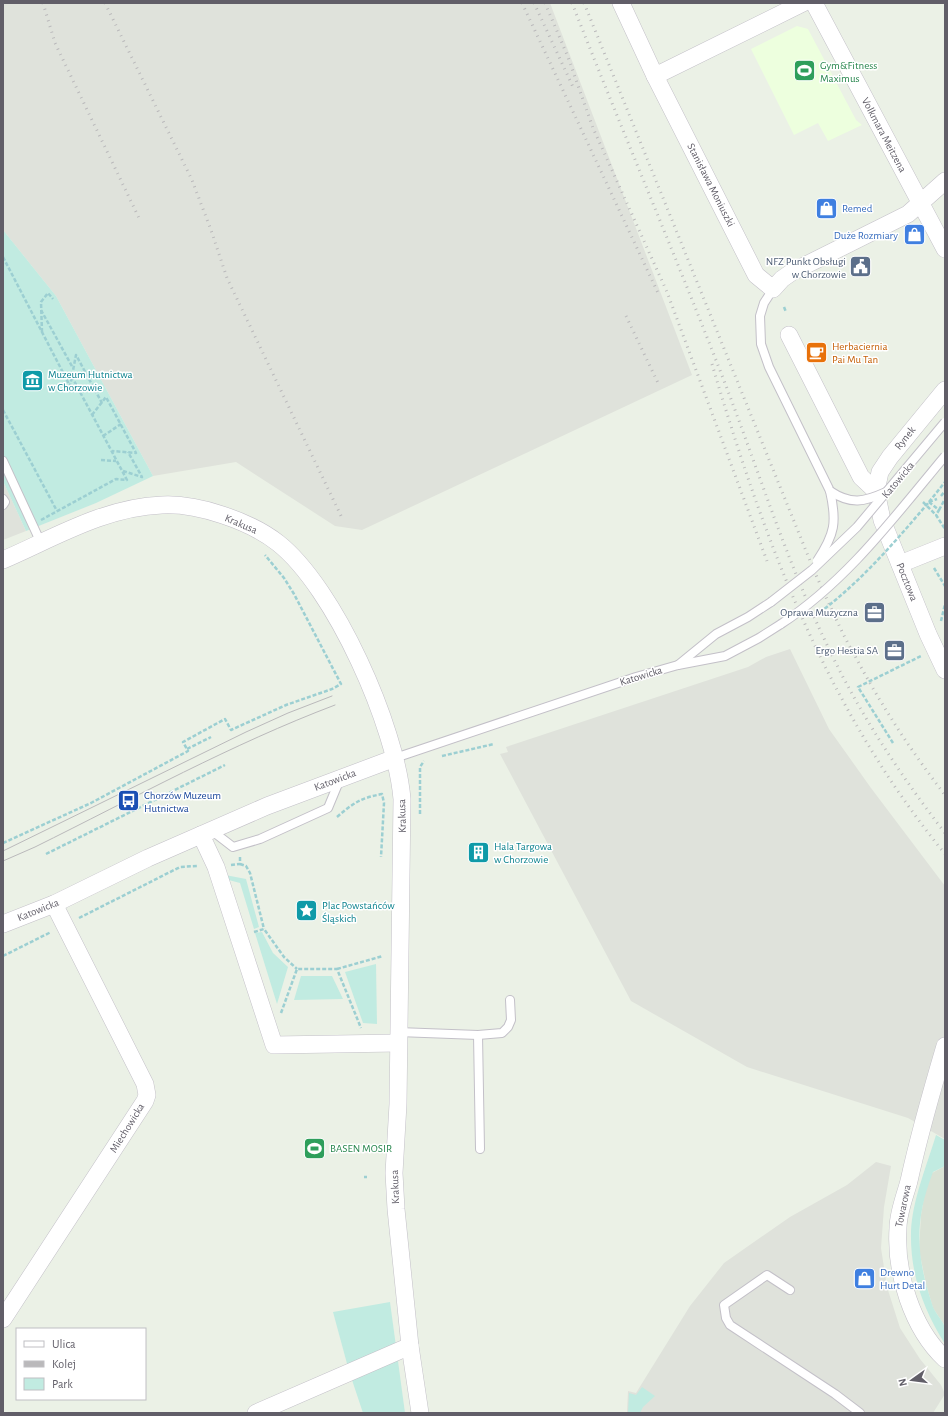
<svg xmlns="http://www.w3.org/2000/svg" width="948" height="1416" font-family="'Alegreya Sans',sans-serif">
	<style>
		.commercial { fill: #edffde }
		.industrial { fill: #dfe2db }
		.education { fill: #dae2d5 }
		.green { fill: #c1ebe1 }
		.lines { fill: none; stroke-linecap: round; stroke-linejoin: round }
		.lane-casing { stroke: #c3c0c8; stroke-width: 10 }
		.street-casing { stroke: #c3c0c8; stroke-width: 18 }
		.path { stroke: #9ccfd2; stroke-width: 2.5; stroke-dasharray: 4 2; stroke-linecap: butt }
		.lane { stroke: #fff; stroke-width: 8 }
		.street { stroke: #fff; stroke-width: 17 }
		.tram { stroke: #bab9bb; stroke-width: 1 }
		.rail { stroke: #bab9bb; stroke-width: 3; stroke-dasharray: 1 5; stroke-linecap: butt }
		.lane-bridge-casing { stroke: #c3c0c8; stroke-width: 10; stroke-linecap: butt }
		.path-bridge { stroke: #9ccfd2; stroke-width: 2.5; stroke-dasharray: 4 2; stroke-linecap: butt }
		.lane-bridge { stroke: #fff; stroke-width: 8 }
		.labels { text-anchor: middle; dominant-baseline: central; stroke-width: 3; stroke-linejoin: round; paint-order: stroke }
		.leisure-label { font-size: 11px; fill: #27864d; stroke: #fff; text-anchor: start }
		.street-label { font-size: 11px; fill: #615e68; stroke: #fff }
		.shop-label { font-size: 11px; fill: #366cbe; stroke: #fff; text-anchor: start }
		.service-label { font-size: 11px; fill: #4e5e75; stroke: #fff; text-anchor: end }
		.food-label { font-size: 11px; fill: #c56008; stroke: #fff; text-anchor: start }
		.culture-label { font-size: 11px; fill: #0d838f; stroke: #fff; text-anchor: start }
		.transit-label { font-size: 11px; fill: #164399; stroke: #fff; text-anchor: start }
	</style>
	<rect width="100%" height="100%" fill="#ebf1e6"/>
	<polygon class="commercial" points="797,26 808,29 856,120 862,125 828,141 818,123 794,135 751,49"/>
	<g class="industrial">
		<polygon points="3,3 550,3 692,375 362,530 335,526 236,462 153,476 56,296 3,230"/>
		<polygon points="3,481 26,531 3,540"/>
		<polygon points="790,649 829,729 871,788 945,886 945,1139 908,1118 747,1067 631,1001 500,754 508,752 506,747 748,667 766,657"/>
		<polygon points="876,1162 891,1166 884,1207 881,1248 887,1287 900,1328 920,1359 941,1385 945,1394 933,1413 627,1413 628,1391 636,1393 690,1306 724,1263 790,1217 847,1185"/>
	</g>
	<polygon class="education" points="945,1166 945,1326 933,1308 926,1284 919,1250 921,1215 925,1192 932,1173"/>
	<g class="green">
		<polygon points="3,230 56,296 153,476 96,503 26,531 3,481"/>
		<polygon points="225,875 246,879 259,927 254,929 240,883 225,879"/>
		<polygon points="262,932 273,953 288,967 277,1004 255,933"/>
		<polygon points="376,964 377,1024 363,1023 345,972"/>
		<polygon points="301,976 332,976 343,999 294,1000"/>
		<path d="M 936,1135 L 945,1140 L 945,1166 L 933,1172 C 914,1221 916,1255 932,1304 C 934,1312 941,1318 944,1325 C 946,1330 945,1338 945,1344 C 923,1309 910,1273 911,1232 C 912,1201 927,1165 936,1135 Z"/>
		<polygon points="390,1302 405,1413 363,1413 349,1371 333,1312"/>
		<polygon points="642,1387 655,1396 643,1407 640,1413 628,1413 629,1393 636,1395"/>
	</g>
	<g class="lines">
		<defs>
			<g id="lane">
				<polyline points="773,289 764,303 760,316 761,344 769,367 830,491"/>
				<polyline points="3,461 41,543"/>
				<polyline points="3,499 5,502 3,505"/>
				<polyline points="678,665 716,634 748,617 771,602"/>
				<polyline points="395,758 636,677 678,665 725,656 759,638 781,624"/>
				<polyline points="211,830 233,847 260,839 328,808 340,779"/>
				<polyline points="398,1032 478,1035 502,1033 508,1027 511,1020 510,1000"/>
				<polyline points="478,1035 480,1149"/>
				<polyline points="790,1290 767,1275 724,1305 726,1318 730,1325 835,1394 860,1413"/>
			</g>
			<g id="street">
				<polyline points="621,3 655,76 756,275 773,289 782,279 792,272 908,214 945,181"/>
				<polyline points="814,3 945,249"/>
				<polyline points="655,76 803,3"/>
				<polyline points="789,335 861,477 876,491"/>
				<polyline points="945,390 890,457 880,472 876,491 882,520 928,634 945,670"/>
				<path d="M 3,560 C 54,538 105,507 162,505 C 197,503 250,521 278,543 C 335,588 396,727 402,799 L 398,1104 L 394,1173 L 396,1209 L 410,1346 L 420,1413"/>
				<polyline points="900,564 945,546"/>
				<polyline points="201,835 216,867 274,1045 398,1043"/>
				<polyline points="3,924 54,904 148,858 267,806 395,758"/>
				<path d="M 945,1046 C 932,1090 919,1135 909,1181 C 905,1196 898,1213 898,1228 C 895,1273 912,1328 945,1359"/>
				<polyline points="3,1319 145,1101 147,1095 145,1084 54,904"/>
				<polyline points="256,1413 410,1346"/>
			</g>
		</defs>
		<use href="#lane" class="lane-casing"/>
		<use href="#street" class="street-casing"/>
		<g class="path">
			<polyline points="3,257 70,386 76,355 102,403"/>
			<polyline points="784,307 786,312"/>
			<polyline points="41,310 73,368"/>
			<polyline points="42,332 41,302 48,293 53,299"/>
			<polyline points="3,410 57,511"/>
			<polyline points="92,415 106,397 136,453 112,451"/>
			<polyline points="103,436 121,424"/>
			<polyline points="101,460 116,461"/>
			<polyline points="123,471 142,477 128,452"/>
			<polyline points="941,496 945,491"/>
			<polyline points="923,502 936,515 945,529"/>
			<polyline points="929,502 945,482"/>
			<polyline points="929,502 939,510 936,515"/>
			<polyline points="929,502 937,499"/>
			<polyline points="939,510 945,499"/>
			<polyline points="41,520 116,479 127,480 72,377"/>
			<polyline points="934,568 945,586"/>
			<polyline points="941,621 945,604"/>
			<polyline points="893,743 858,687 921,656"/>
			<polyline points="187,749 211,737"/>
			<polyline points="442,756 494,744"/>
			<polyline points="420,814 420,767 424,761"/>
			<path d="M 337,817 C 353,803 361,798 382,794 L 384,803 L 381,857"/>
			<polyline points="3,843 91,803 188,751 183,742 225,719 231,730 286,705 332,689 341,684 294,594 284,578 265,555"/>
			<polyline points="46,854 225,765"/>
			<polyline points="240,864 246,866 250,873 264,929"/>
			<polyline points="231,865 240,864 240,856"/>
			<polyline points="79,918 180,867 197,866"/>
			<polyline points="254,932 264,929 284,957 297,969"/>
			<polyline points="3,956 51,932"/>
			<polyline points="337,969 383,956"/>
			<polyline points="281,1013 297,969 337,969 361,1028"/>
			<polyline points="364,1177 367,1177"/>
		</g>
		<use href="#lane" class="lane"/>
		<use href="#street" class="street"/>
		<g class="tram">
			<polyline points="3,851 246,732 288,713 332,696"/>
			<path d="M 3,861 L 35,847 C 134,798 232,744 335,705"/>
		</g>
		<g class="rail">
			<polyline points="43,3 55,43 139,218"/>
			<polyline points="105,3 192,180 211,230 227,278 343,520"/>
			<polyline points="522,3 659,295"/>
			<polyline points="534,3 573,87"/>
			<polyline points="545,3 568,57 593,128 667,292 767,561"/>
			<path d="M 572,3 C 621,128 674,252 723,378 C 758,469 787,563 830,651 C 861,716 901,776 945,833"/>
			<path d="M 584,3 L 815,573 C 828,601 840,630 855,656 C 881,705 911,751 945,795"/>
			<polyline points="626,316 659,385"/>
			<path d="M 712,364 C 765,543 826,708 945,854"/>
		</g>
		<defs>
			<g id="lane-bridge">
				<path d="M 830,491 C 851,505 864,502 886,492"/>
				<path d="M 817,561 C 835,534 837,522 830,491"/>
				<polyline points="771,602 812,570 857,527 945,422"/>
				<path d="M 781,624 C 847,581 895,516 945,456"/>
			</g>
		</defs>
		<use href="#lane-bridge" class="lane-bridge-casing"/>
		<path class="path-bridge" d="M 815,616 C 859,584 894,543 929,502"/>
		<use href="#lane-bridge" class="lane-bridge"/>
	</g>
	<defs>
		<symbol id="stadium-square" viewBox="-11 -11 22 22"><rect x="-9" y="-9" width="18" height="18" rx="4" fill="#2e9e5b" stroke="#fff"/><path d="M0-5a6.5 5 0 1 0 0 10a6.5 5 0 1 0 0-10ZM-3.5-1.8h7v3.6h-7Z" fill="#fff"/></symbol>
		<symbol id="shop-square" viewBox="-11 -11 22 22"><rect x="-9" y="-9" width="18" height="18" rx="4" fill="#3f7fe0" stroke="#fff"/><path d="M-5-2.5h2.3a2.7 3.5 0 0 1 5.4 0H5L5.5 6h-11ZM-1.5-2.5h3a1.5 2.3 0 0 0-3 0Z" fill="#fff"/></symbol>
		<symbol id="civic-square" viewBox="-11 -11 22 22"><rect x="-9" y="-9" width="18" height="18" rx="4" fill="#5c6f8a" stroke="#fff"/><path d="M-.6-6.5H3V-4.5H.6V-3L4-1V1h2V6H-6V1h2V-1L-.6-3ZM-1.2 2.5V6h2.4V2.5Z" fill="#fff"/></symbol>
		<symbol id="cafe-square" viewBox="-11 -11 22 22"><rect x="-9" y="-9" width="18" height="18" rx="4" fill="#e8710a" stroke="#fff"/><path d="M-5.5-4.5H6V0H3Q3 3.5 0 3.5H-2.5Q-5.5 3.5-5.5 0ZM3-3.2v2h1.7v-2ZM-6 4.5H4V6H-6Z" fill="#fff"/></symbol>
		<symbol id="museum-square" viewBox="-11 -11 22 22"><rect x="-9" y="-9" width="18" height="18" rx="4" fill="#0f9aa8" stroke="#fff"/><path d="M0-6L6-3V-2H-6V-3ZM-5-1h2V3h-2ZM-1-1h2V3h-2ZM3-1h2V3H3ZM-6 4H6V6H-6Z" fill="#fff"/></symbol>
		<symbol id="office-square" viewBox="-11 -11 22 22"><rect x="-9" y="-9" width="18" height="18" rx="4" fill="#5c6f8a" stroke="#fff"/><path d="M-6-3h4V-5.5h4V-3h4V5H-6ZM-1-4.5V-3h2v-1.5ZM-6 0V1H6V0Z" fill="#fff"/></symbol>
		<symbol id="bus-square" viewBox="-11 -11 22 22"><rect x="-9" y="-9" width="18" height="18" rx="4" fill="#1a4fb4" stroke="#fff"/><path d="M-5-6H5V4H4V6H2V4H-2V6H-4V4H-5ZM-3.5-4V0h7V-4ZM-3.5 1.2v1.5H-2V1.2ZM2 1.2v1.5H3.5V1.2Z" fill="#fff"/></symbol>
		<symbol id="building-square" viewBox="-11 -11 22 22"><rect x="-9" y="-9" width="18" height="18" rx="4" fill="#0f9aa8" stroke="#fff"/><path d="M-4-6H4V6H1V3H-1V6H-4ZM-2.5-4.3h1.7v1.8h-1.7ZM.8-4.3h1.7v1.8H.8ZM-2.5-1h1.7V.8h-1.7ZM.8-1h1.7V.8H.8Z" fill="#fff"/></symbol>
		<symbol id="sight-square" viewBox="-11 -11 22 22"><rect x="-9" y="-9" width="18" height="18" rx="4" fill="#0f9aa8" stroke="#fff"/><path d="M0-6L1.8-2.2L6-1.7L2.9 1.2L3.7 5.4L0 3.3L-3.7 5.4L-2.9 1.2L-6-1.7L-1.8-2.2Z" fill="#fff"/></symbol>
	</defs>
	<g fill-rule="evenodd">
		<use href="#stadium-square" x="792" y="58" width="25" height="25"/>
		<use href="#shop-square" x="814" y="196" width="25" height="25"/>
		<use href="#shop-square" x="902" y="222" width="25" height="25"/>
		<use href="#civic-square" x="848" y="254" width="25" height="25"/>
		<use href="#cafe-square" x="804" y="340" width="25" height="25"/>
		<use href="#museum-square" x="20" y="368" width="25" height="25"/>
		<use href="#office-square" x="862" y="600" width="25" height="25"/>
		<use href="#office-square" x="882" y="638" width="25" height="25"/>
		<use href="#bus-square" x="116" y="788" width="25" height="25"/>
		<use href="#building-square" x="466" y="840" width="25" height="25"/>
		<use href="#sight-square" x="294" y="898" width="25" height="25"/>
		<use href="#stadium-square" x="302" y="1136" width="25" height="25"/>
		<use href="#shop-square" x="852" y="1266" width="25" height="25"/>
	</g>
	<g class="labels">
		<g class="leisure-label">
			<text x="820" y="65">Gym&amp;Fitness<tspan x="820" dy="13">Maximus</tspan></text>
			<text x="330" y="1148">BASEN MOSIR</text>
		</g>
		<g class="street-label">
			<text transform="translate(884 135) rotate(62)">Volkmara Meitzena</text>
			<text transform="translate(711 185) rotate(63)">Stanisława Moniuszki</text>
			<text transform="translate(905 438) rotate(-51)">Rynek</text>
			<text transform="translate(898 480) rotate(-50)">Katowicka</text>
			<text transform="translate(241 524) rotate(23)">Krakusa</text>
			<text transform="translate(907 582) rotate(68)">Pocztowa</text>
			<text transform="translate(641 676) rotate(-17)">Katowicka</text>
			<text transform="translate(335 780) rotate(-21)">Katowicka</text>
			<text transform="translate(402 816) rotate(-91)">Krakusa</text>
			<text transform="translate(38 910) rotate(-22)">Katowicka</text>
			<text transform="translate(127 1128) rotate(-58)">Miechowicka</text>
			<text transform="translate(395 1187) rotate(-92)">Krakusa</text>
			<text transform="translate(903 1206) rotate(-78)">Towarowa</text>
		</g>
		<g class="shop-label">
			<text x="842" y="208">Remed</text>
			<text x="898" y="235" text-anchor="end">Duże Rozmiary</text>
			<text x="880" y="1272">Drewno<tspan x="880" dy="13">Hurt Detal</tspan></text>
		</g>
		<g class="service-label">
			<text x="846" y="261">NFZ Punkt Obsługi<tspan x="846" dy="13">w Chorzowie</tspan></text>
			<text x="858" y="612">Oprawa Muzyczna</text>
			<text x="878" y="650">Ergo Hestia SA</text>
		</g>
		<g class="food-label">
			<text x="832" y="346">Herbaciernia<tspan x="832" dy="13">Pai Mu Tan</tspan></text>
		</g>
		<g class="culture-label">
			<text x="48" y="374">Muzeum Hutnictwa<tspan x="48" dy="13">w Chorzowie</tspan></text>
			<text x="494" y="846">Hala Targowa<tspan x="494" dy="13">w Chorzowie</tspan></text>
			<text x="322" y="905">Plac Powstańców<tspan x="322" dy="13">Śląskich</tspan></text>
		</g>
		<g class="transit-label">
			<text x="144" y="795">Chorzów Muzeum<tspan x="144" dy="13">Hutnictwa</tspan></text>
		</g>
	</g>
	<rect width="948" height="1416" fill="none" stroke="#615e68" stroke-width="8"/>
	<rect x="16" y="1328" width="130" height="72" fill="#ffffff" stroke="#c0bfc3"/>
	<rect x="24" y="1341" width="20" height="6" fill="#ffffff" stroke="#c0bfc3"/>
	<text x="52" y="1348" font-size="12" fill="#615e68">Ulica</text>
	<rect x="24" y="1361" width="20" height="6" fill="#bab9bb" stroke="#c0bfc3"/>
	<text x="52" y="1368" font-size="12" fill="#615e68">Kolej</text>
	<rect x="24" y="1378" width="20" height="12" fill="#c1ebe1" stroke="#c0bfc3"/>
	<text x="52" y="1388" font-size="12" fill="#615e68">Park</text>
	<g transform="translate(912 1380) rotate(256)" stroke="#ffffff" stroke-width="3" paint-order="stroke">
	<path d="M0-3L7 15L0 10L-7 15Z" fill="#615e68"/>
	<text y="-6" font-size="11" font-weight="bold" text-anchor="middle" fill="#615e68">N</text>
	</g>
</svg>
